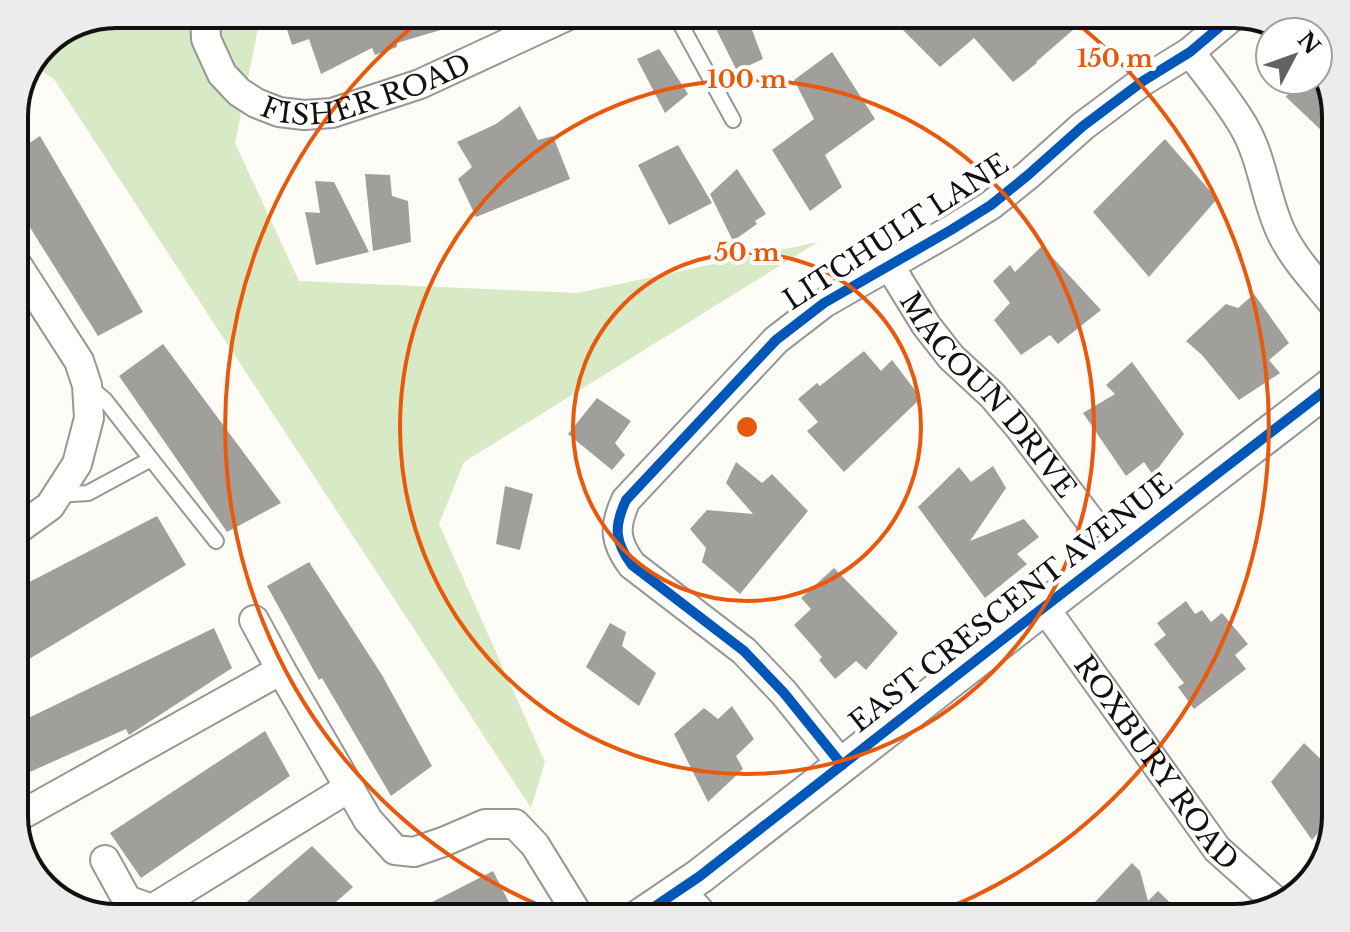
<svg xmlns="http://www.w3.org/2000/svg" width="1350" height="932" font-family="'Libre Baskerville',serif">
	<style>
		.forest { fill: #d8eac5 }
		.building { fill: #a19f9c }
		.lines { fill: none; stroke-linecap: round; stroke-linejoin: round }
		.service-casing { stroke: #979795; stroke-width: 18 }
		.minor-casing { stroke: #979795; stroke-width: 32 }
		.tertiary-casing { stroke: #979795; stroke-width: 38 }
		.service { stroke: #fffffe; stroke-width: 14 }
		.minor { stroke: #fffffe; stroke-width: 28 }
		.tertiary { stroke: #fffffe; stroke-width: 34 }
		.cycleway-casing { stroke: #fff; stroke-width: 15 }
		.cycleway { stroke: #0057b8; stroke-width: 10 }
		.ring { fill: none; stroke: #e8590c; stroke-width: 4 }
		.labels { text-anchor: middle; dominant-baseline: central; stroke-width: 8; stroke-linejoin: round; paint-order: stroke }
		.street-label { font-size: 28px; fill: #111; stroke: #fff }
		.rim { fill: none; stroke: #111; stroke-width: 4 }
		.centre { fill: #e8590c; stroke: #fff; stroke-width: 4 }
		.ring-label { font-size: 24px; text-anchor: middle; font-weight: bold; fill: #e8590c; stroke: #fff; stroke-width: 8; stroke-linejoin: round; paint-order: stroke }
	</style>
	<rect width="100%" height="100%" fill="#fdfcf7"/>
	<polygon class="forest" points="116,14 261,14 235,143 299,281 577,293 818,242 464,462 439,524 545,762 531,808 54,79 35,67 48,40"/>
	<g class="building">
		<polygon points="282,14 441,14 444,29 397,43 397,47 375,55 372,48 321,74 309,39 292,45"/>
		<polygon points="731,14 746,14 763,59 737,71 713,23"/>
		<polygon points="887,14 1056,14 1073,30 1036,62 1037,63 1013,82 974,38 940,67"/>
		<polygon points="659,49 688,94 665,113 637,59"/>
		<polygon points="832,52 875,119 825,155 842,187 810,211 772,150 814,119 794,80"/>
		<polygon points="1299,80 1328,80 1336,117 1322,131 1286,97"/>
		<polygon points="520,106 538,140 553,136 570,179 476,217 458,179 472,167 457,142 496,124"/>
		<polygon points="40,136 143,312 98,336 14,202 14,153"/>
		<polygon points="1165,139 1217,199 1149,277 1093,212"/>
		<polygon points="678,145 712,203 669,225 638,165"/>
		<polygon points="737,169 766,214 755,221 757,224 733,241 710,194"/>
		<polygon points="365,174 390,175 392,196 408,201 411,242 373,251"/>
		<polygon points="315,181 334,182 369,252 316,265 305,212 320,213"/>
		<polygon points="1042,246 1101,310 1058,344 1050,335 1021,355 994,320 1010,303 993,281 1010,265 1015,272"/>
		<polygon points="1254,294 1289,343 1269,360 1280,373 1239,400 1202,355 1186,341 1226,304 1238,308"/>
		<polygon points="163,344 281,503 227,532 119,376"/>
		<polygon points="864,351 881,371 892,360 921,398 844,472 807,431 818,422 798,399 817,383 820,386"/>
		<polygon points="1132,362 1184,434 1153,475 1144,462 1126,476 1083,413 1115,394 1106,385"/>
		<polygon points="597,398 631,421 615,443 625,455 612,470 568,434"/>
		<polygon points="736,462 762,483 772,474 808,511 740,594 702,562 706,548 690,529 707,510 753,514 726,483"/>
		<polygon points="993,466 1006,488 970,541 1024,519 1039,537 1017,554 1027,564 985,598 918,507 959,467 971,482"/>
		<polygon points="505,486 533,494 520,550 496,544"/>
		<polygon points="157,516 186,565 14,668 14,590"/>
		<polygon points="309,562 382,675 432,766 391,796 322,678 319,680 267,586"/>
		<polygon points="834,568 898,633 866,670 856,661 835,679 819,660 822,657 794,625 811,609 801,598"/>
		<polygon points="1186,601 1195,614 1202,610 1211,622 1222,613 1248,644 1235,655 1246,669 1194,709 1178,687 1184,683 1154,644 1166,635 1157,623"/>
		<polygon points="610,623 626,632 622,646 656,673 639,706 586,667"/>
		<polygon points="214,628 232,668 129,735 126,729 14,779 14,725"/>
		<polygon points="732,706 754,739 736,756 743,769 708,802 674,734 704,708 718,719"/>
		<polygon points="265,731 290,776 141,878 110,833"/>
		<polygon points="1304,743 1336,774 1336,812 1312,840 1271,782"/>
		<polygon points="312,846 353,887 318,918 228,918"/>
		<polygon points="1132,863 1140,871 1148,901 1158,891 1186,918 1111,918 1095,902"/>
		<polygon points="493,871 517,918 401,918"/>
	</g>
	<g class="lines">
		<defs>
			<g id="service">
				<polyline points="675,14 733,120"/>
				<polyline points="87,385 105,400 151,459"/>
				<polyline points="58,495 88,493 151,459 216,541"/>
				<polyline points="686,886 715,918"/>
			</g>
			<g id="minor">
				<path id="s1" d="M 205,14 L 206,39 L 222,74 L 239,92 L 256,103 L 279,112 L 304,115 L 332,113 L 420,84 L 571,14"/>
				<path d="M 1190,52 C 1208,76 1229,101 1244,127 C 1263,160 1265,198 1281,232 C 1294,260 1318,284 1336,307"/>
				<path id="s2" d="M 889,265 L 926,325 L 951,357 L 992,395 L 1020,428 L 1092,523"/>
				<polyline points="14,532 50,506 77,464 89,418 87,385 79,361 14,260"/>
				<path id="s3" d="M 1044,607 L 1217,849 L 1281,906"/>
				<polyline points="254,620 281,670 368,820 395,850 414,852 443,842 485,824 515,824 535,845 580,918"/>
				<path d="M 842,765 L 784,693 L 744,651 L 632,565 C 614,541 614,526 626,500 L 776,340 L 824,303 L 951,230 L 991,205 L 1028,175 L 1083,126 L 1143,81 L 1190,52 L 1235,14"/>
				<polyline points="14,819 281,670"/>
				<polyline points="105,860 127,900 152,909 350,787"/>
			</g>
			<polyline id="tertiary" points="638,918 700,876 1030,618 1336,382"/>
		</defs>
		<use href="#service" class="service-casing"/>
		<use href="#minor" class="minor-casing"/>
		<use href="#tertiary" class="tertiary-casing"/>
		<use href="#service" class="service"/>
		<use href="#minor" class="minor"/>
		<use href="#tertiary" class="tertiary"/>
		<defs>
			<g id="cycleway">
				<path d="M 842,765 L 784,693 L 744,651 L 632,565 C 614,541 614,526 626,500 L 776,340 L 824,303 L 951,230 L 991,205 L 1028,175 L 1083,126 L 1143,81 L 1190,52 L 1235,14"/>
				<polyline points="638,918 700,876 1030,618 1336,382"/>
			</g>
		</defs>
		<use href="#cycleway" class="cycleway-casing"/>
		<use href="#cycleway" class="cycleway"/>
	</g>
	<g class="ring">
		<circle cx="747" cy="427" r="174"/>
		<circle cx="747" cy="427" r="347"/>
		<path d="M569 917A521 521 0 0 1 426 16M1068 16A521 521 0 0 1 925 917"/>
	</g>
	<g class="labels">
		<g class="street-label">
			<text stroke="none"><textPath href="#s1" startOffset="224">FISHER ROAD</textPath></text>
			<text transform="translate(896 232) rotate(-33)">LITCHULT LANE</text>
			<text stroke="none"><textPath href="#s2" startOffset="164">MACOUN DRIVE</textPath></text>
			<text transform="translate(1011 603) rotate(-38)">EAST CRESCENT AVENUE</text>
			<text stroke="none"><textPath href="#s3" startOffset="192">ROXBURY ROAD</textPath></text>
		</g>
	</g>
	<path d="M0 0H1350V932H0ZM116 28H1234A88 88 0 0 1 1322 116V816A88 88 0 0 1 1234 904H116A88 88 0 0 1 28 816V116A88 88 0 0 1 116 28Z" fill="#ececec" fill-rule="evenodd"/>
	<path class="rim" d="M116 28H1234A88 88 0 0 1 1322 116V816A88 88 0 0 1 1234 904H116A88 88 0 0 1 28 816V116A88 88 0 0 1 116 28Z"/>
	<circle cx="747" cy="427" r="12" class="centre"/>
	<g class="ring-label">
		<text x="1115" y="67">150 m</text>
		<text x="747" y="88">100 m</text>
		<text x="747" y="261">50 m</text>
	</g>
	<g transform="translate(1294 56) rotate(49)"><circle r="38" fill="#ffffff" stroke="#a0a0a0" stroke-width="2"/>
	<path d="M0-6L14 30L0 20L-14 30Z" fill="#646362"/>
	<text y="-12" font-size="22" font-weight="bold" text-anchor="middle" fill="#111111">N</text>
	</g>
</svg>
